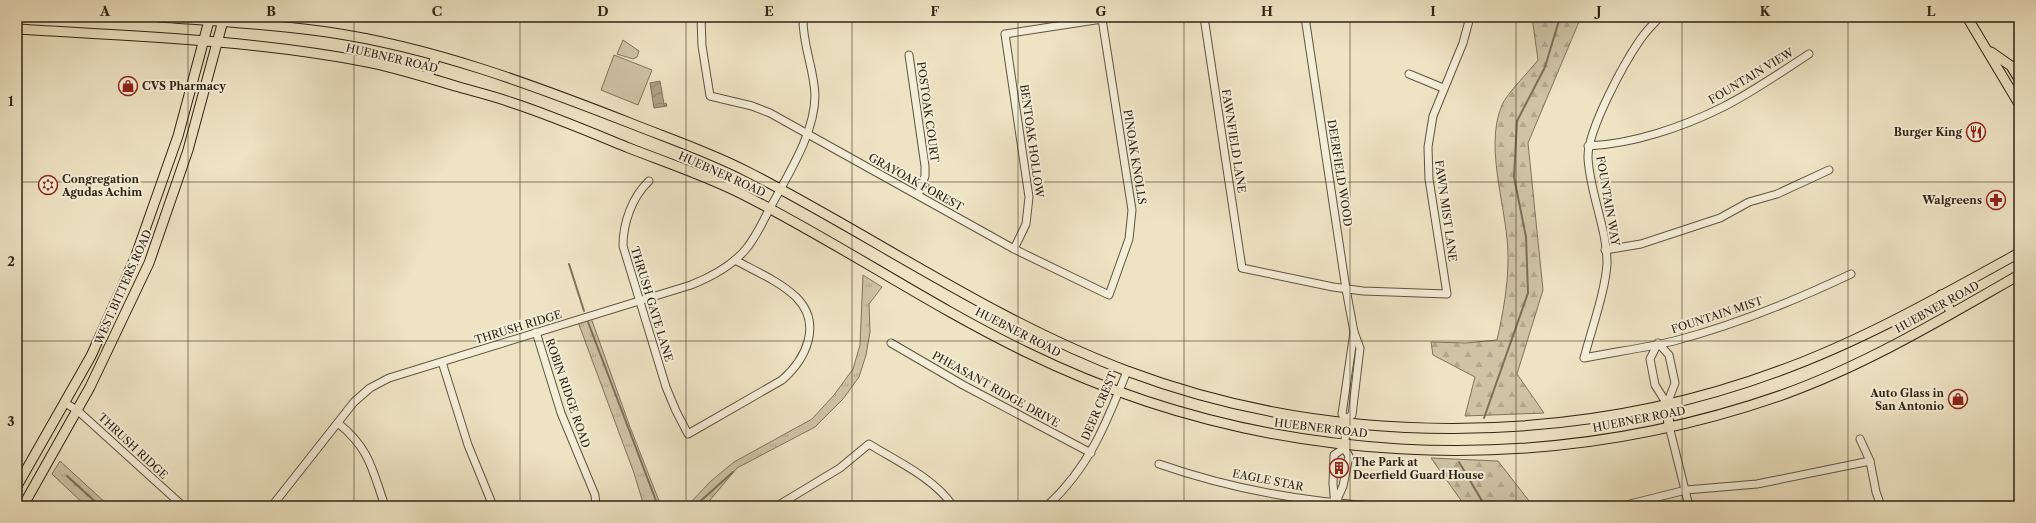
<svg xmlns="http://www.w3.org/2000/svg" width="2036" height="523" font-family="'Libre Caslon Text',serif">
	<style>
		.grass { fill: url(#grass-tufts); stroke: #7e745c }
		.forest { fill: url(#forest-firs); stroke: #7e745c }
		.green { fill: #cec3a5; stroke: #7e745c }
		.water { fill: url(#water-waves); stroke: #7b705a }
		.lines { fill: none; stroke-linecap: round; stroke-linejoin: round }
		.stream { stroke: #7b705a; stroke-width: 2 }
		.minor-casing { stroke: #5f5440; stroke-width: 9 }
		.major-casing { stroke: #2f2414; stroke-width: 11 }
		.minor { stroke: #f4edd8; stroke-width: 7 }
		.major { stroke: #eee3c3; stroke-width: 9 }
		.grid { fill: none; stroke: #2f2414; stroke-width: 1; stroke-opacity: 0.55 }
		.labels { text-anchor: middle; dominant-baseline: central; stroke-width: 4; stroke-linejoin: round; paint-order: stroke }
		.street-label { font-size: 11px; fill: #2f2414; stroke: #f4edd8 }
		.poi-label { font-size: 11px; font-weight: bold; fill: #2f2414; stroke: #f4edd8; text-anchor: start }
		.neatline { fill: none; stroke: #2f2414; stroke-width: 1.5 }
		.grid-label { font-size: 13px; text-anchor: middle; font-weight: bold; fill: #2f2414 }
	</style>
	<defs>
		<pattern id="grass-tufts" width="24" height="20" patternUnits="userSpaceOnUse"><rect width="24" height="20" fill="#cec3a5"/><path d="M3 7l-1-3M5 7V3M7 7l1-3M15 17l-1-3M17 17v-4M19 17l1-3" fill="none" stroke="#b1a78d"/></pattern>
		<pattern id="forest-firs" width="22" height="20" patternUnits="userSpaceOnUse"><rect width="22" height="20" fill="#cec3a5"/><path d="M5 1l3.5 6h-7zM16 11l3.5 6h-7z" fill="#b1a78d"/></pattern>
		<pattern id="water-waves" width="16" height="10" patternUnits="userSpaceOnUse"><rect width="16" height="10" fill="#ada288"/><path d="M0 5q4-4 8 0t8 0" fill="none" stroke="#8d846e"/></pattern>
	</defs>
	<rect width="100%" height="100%" fill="#eee3c3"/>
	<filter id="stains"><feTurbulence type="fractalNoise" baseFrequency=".005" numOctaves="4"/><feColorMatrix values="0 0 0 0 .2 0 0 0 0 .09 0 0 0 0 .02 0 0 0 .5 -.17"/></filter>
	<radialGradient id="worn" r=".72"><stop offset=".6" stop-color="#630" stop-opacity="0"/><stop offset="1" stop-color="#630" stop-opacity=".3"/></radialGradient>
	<g class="grass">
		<polygon points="863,275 882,287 869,304 870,332 866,355 859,377 843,399 815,427 737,468 705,506 687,506 711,481 734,462 812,419 834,395 853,369 860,345"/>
		<polygon points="591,318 630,427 661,506 644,506 634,473 578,322"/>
		<polygon points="60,461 109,506 86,506 52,474"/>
	</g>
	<g class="forest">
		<path d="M 1532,17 L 1581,17 L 1528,143 L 1543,290 L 1517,374 L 1544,413 L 1465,416 L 1475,377 L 1433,355 L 1431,342 L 1466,343 L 1497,340 C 1503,313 1508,286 1508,259 C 1509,213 1483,149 1502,105 C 1507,93 1529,72 1538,60 Z"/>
		<polygon points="1431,458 1498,461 1533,506 1465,506"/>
	</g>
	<g class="green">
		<polygon points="623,40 639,51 637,57 633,59 617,54"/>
		<polygon points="614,55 652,70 638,105 601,90"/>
	</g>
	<polygon class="water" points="660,81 664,104 666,103 667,106 654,108 650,83"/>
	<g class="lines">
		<g class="stream">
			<polyline points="569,264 584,311"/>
			<polyline points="588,322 658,506"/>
			<polyline points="1484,418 1528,293 1526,237 1514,177 1517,121 1545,67 1560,17"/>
			<polyline points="1459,462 1485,506"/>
			<polyline points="67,476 100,506"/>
			<polyline points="232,506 232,505"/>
			<polyline points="695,506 733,472"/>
		</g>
		<defs>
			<g id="minor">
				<polyline points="701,17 702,46 710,96 752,106 770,113 1014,249 1109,295 1129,239 1132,210 1102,19 1005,34 1029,197 1026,224 1014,249"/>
				<polyline points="1204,17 1242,268 1333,287 1363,291 1447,294 1429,179 1428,147 1433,116 1463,43 1470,17"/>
				<polyline points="1305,17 1346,289 1354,332 1360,348 1352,415 1346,419"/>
				<path d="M 1660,17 C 1653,24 1646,31 1640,40 C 1624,63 1587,131 1588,158 C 1590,194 1607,228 1607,263 C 1606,289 1591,331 1584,358 C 1614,352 1645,348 1674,341 C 1735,325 1794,301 1851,274"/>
				<polyline points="909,55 925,166 925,176 918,195"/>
				<polyline points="1409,74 1443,88"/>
				<path d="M 1588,146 C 1633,144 1683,127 1723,107 C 1753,92 1781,72 1809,54"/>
				<path d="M 649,181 C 632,197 623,223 623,246 L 666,387 L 676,411 L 688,434 L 782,380 C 806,359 823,324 796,297 C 779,281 755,271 735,260"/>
				<polyline points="1605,250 1641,244 1720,218 1749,202 1777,194 1829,170"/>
				<polyline points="536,332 561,413 595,495 596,506"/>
				<polyline points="891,343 963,385 1091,453"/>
				<polygon points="1658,343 1669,355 1675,383 1667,404 1655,385 1650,359"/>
				<polyline points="442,362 468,445 493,506"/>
				<polyline points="65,403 77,410 183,506"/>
				<path d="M 338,423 C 370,449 372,469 385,506"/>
				<polyline points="1669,426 1689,506"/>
				<polyline points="1860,439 1870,461 1876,492 1881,506"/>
				<path d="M 1159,464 C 1228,488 1303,502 1376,506"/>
				<polyline points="1336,502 1343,486 1349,456 1344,448"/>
				<path d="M 272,506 L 354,402 L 370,388 L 389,378 L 691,285 C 711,277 732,266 746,249 C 756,237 762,223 769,210 C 787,176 815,134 815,95 C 814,68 802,44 803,17"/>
				<path d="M 777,506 L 840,468 L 869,444 C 898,462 934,478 953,506"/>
				<path d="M 1047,506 C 1089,468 1107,422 1127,371"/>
				<path d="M 1335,506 L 1333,484 L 1334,455 L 1344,448 C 1345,437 1349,423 1342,414 L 1354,332"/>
				<polyline points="1622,506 1686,490 1757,484 1870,461"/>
			</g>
			<g id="major">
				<path d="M 159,17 C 215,21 272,24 327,32 C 432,47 533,85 630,123 C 670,139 712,153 750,173 C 876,238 994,321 1127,371 C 1332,448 1574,447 1779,371 C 1862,341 1941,296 2019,253"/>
				<polyline points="1967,17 2019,104"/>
				<path d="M 17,29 C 133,36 252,40 367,62 C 398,68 428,78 459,87 C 476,92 493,96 510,102 C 550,115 590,132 629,148 C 665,162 703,175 738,192 C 836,241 927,304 1026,352 C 1261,467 1536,481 1782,395 C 1866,365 1942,319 2019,275"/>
				<polyline points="1991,52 2011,66 2019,79"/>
				<polyline points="428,77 436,56"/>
				<polyline points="1941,295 1952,313"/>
				<polyline points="1667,404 1669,426"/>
				<polyline points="17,486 91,356 135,258 178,136 210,17"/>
				<polyline points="23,506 90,387 149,263 188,150 224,17"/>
			</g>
		</defs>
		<use href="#minor" class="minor-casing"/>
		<use href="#major" class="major-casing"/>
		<use href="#minor" class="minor"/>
		<use href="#major" class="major"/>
	</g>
	<path class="grid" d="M 188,17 L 188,506M 354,17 L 354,506M 520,17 L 520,506M 686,17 L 686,506M 852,17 L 852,506M 1018,17 L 1018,506M 1184,17 L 1184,506M 1350,17 L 1350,506M 1516,17 L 1516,506M 1682,17 L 1682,506M 1848,17 L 1848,506M 17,182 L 2019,182M 17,341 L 2019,341"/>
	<defs>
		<symbol id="shop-ring" viewBox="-11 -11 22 22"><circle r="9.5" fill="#f4edd8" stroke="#8f2418" stroke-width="1.5"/><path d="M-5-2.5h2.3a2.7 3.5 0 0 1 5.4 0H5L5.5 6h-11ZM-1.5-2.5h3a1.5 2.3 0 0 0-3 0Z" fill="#8f2418"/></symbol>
		<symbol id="restaurant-ring" viewBox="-11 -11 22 22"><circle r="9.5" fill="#f4edd8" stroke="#8f2418" stroke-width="1.5"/><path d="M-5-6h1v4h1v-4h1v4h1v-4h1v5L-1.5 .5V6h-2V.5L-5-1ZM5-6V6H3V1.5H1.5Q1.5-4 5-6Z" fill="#8f2418"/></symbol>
		<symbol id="synagogue-ring" viewBox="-11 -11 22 22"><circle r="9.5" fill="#f4edd8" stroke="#8f2418" stroke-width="1.5"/><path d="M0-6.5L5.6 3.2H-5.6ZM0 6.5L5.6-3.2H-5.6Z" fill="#8f2418"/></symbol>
		<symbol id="pharmacy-ring" viewBox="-11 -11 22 22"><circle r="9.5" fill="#f4edd8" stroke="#8f2418" stroke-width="1.5"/><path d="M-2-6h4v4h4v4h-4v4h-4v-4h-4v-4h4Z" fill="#8f2418"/></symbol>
		<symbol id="building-ring" viewBox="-11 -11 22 22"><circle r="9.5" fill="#f4edd8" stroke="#8f2418" stroke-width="1.5"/><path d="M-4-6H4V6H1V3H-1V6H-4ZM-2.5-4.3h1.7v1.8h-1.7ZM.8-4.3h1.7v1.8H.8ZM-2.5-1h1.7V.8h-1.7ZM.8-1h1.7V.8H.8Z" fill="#8f2418"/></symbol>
	</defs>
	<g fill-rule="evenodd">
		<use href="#shop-ring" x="117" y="75" width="22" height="22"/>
		<use href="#restaurant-ring" x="1965" y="121" width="22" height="22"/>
		<use href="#synagogue-ring" x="37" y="174" width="22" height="22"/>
		<use href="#pharmacy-ring" x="1985" y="189" width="22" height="22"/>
		<use href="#shop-ring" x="1947" y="388" width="22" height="22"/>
		<use href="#building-ring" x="1328" y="457" width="22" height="22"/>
	</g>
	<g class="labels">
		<g class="street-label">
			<text transform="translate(392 58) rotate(13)">HUEBNER ROAD</text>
			<text transform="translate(1751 76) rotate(-31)">FOUNTAIN VIEW</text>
			<text transform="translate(928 112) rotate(82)">POSTOAK COURT</text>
			<text transform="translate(1032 141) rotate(82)">BENTOAK HOLLOW</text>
			<text transform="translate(1234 141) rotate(81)">FAWNFIELD LANE</text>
			<text transform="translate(1135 157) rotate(81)">PINOAK KNOLLS</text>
			<text transform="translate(1340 173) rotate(81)">DEERFIELD WOOD</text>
			<text transform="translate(722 174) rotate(24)">HUEBNER ROAD</text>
			<text transform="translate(916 182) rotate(29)">GRAYOAK FOREST</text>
			<text transform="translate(1608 201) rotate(80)">FOUNTAIN WAY</text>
			<text transform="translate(1446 211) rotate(82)">FAWN MIST LANE</text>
			<text transform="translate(123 287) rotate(-66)">WEST BITTERS ROAD</text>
			<text transform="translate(652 304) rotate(73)">THRUSH GATE LANE</text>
			<text transform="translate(1937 307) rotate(-29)">HUEBNER ROAD</text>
			<text transform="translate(1717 315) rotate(-18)">FOUNTAIN MIST</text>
			<text transform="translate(518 327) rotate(-17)">THRUSH RIDGE</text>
			<text transform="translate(1018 332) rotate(27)">HUEBNER ROAD</text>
			<text transform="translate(996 389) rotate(29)">PHEASANT RIDGE DRIVE</text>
			<text transform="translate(568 393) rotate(71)">ROBIN RIDGE ROAD</text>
			<text transform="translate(1099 406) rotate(-67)">DEER CREST</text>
			<text transform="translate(1639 419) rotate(-11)">HUEBNER ROAD</text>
			<text transform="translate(1321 428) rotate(7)">HUEBNER ROAD</text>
			<text transform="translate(133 446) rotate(43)">THRUSH RIDGE</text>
			<text transform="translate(1268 480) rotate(11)">EAGLE STAR</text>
		</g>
		<g class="poi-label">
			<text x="142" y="86">CVS Pharmacy</text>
			<text x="1962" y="132" text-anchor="end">Burger King</text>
			<text x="62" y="179">Congregation<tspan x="62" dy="13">Agudas Achim</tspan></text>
			<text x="1982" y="200" text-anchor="end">Walgreens</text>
			<text x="1944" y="393" text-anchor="end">Auto Glass in<tspan x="1944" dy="13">San Antonio</tspan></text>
			<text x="1353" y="462">The Park at<tspan x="1353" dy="13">Deerfield Guard House</tspan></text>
		</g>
	</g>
	<rect width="2036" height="523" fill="none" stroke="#eee3c3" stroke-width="44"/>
	<rect x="22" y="22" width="1992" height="479" class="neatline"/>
	<g class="grid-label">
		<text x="105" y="16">A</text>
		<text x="271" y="16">B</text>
		<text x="437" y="16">C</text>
		<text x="603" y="16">D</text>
		<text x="769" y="16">E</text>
		<text x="935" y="16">F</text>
		<text x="1101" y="16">G</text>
		<text x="1267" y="16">H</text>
		<text x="1433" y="16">I</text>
		<text x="1599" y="16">J</text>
		<text x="1765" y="16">K</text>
		<text x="1931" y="16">L</text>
		<text x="11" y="106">1</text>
		<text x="11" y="266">2</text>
		<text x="11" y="426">3</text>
	</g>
	<rect width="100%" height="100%" filter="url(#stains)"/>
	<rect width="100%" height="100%" fill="url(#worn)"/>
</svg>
